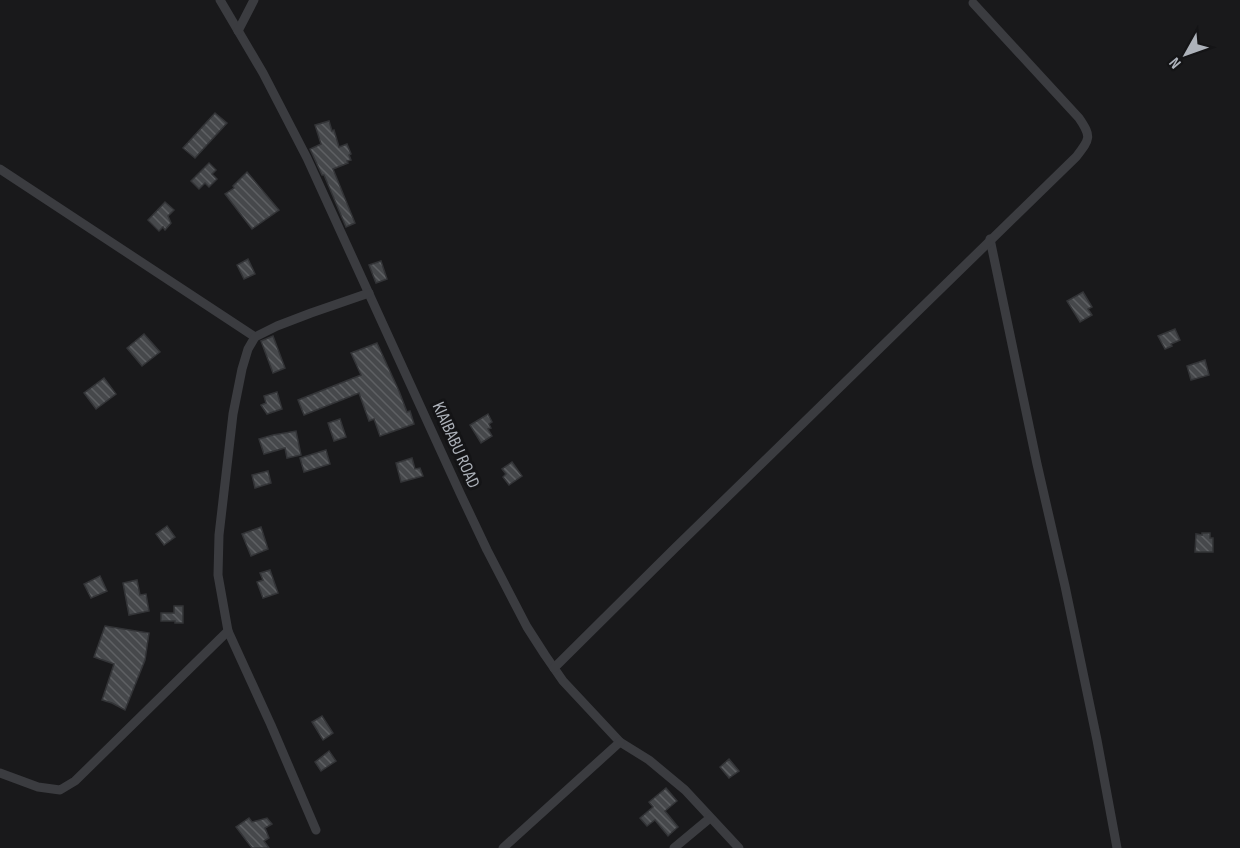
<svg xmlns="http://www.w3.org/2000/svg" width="1240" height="848" font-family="'Sofia Sans Condensed',sans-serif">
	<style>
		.building { fill: url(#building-back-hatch); stroke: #333437; stroke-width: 1.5 }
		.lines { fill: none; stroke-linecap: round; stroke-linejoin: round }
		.minor { stroke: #3b3c40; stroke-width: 9 }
		.labels { text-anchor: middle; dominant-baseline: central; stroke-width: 6; stroke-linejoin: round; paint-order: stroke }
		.street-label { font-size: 18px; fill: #adb2ba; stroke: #141416 }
	</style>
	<defs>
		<pattern id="building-back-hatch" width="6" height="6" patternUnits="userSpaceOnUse" patternTransform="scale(1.5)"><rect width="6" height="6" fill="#46484b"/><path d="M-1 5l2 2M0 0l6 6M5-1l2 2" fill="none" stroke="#5e6063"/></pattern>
	</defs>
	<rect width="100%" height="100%" fill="#19191b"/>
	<g class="building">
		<polygon points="215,113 227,123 195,158 183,148"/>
		<polygon points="329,121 332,131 334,130 339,147 347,144 351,154 349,155 351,160 347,161 348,163 333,169 355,223 346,227 324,175 322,175 310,149 321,144 315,125"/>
		<polygon points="209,163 216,170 212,174 217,179 209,187 205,183 199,189 191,181"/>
		<polygon points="247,172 279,210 252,229 225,194 234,188 233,186"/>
		<polygon points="165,202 174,210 168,216 171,223 165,230 163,227 159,231 148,220"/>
		<polygon points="248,259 255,274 244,279 237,265"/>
		<polygon points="381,261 387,279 376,283 369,265"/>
		<polygon points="1083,292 1092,307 1088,309 1092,315 1080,322 1067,301"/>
		<polygon points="1175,329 1180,340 1171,344 1172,346 1165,349 1158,336"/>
		<polygon points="144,334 160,352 142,366 127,348"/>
		<polygon points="273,336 285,368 273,373 261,341"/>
		<polygon points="377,343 399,391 407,412 410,411 414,424 380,436 374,419 369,421 359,393 304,415 298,400 361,375 351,353"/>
		<polygon points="1205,360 1209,375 1191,380 1187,366"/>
		<polygon points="104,378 116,394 96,409 84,393"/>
		<polygon points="277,392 282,409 267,414 261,405 266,403 264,396"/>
		<polygon points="488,414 492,422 489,424 491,428 488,429 492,436 481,443 470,425"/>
		<polygon points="340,419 346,437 334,441 328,423"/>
		<polygon points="296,431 301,455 287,458 285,448 264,454 259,439 273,435"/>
		<polygon points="326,450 330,464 304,472 300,458"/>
		<polygon points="412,458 415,469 420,468 423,476 401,482 396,463"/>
		<polygon points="512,462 522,476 509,485 503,477 506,474 502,469"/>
		<polygon points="268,471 271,483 255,488 252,475"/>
		<polygon points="167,526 175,537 164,545 156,534"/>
		<polygon points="261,527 268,549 251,556 242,534"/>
		<polygon points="1202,533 1210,533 1210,538 1213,538 1213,552 1195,552 1196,534 1202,535"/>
		<polygon points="270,570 278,593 263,598 257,582 263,580 260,573"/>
		<polygon points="100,576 107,591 91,598 84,584"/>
		<polygon points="137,580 140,595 146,594 149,611 129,615 123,583"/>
		<polygon points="174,606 183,606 183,623 175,623 175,621 161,621 161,613 174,613"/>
		<polygon points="105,626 149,633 145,660 125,710 112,703 102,700 114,664 94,657"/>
		<polygon points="322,716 333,733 323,740 312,722"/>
		<polygon points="329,751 336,761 321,771 315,762"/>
		<polygon points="729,759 739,771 729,778 720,767"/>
		<polygon points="666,788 677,801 665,811 678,827 668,836 655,820 647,826 640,818 653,807 649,802"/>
		<polygon points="249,818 252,822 267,818 272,824 265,828 269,838 264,841 269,848 252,848 236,827"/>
	</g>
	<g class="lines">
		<g class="minor">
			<polyline points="220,0 263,73 307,158 460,493 487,550 527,627 545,655 563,681 606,727 620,742 649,760 685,790 739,848"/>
			<polyline points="238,31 254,0"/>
			<polyline points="0,169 255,337"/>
			<polyline points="990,239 1037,464 1065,586 1097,740 1117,848"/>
			<polyline points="228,631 271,725 316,830"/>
			<path d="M 554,668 L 675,548 L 1076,157 C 1090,139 1092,137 1079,118 L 973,3"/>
			<polyline points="0,773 38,787 60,790 75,781 228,631 218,575 219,535 233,414 242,369 248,349 255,337 277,326 311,313 369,293"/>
			<polyline points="503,848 620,742"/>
			<polyline points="674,848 710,818"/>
		</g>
	</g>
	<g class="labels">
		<g class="street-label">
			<text transform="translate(456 445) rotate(66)">KIAIBABU ROAD</text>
		</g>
	</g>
	<g transform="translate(1186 54) rotate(230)" stroke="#141416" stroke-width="4.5" paint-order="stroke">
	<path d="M0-4.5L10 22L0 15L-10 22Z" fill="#adb2ba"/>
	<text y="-9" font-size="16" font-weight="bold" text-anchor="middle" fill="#adb2ba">N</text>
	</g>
</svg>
